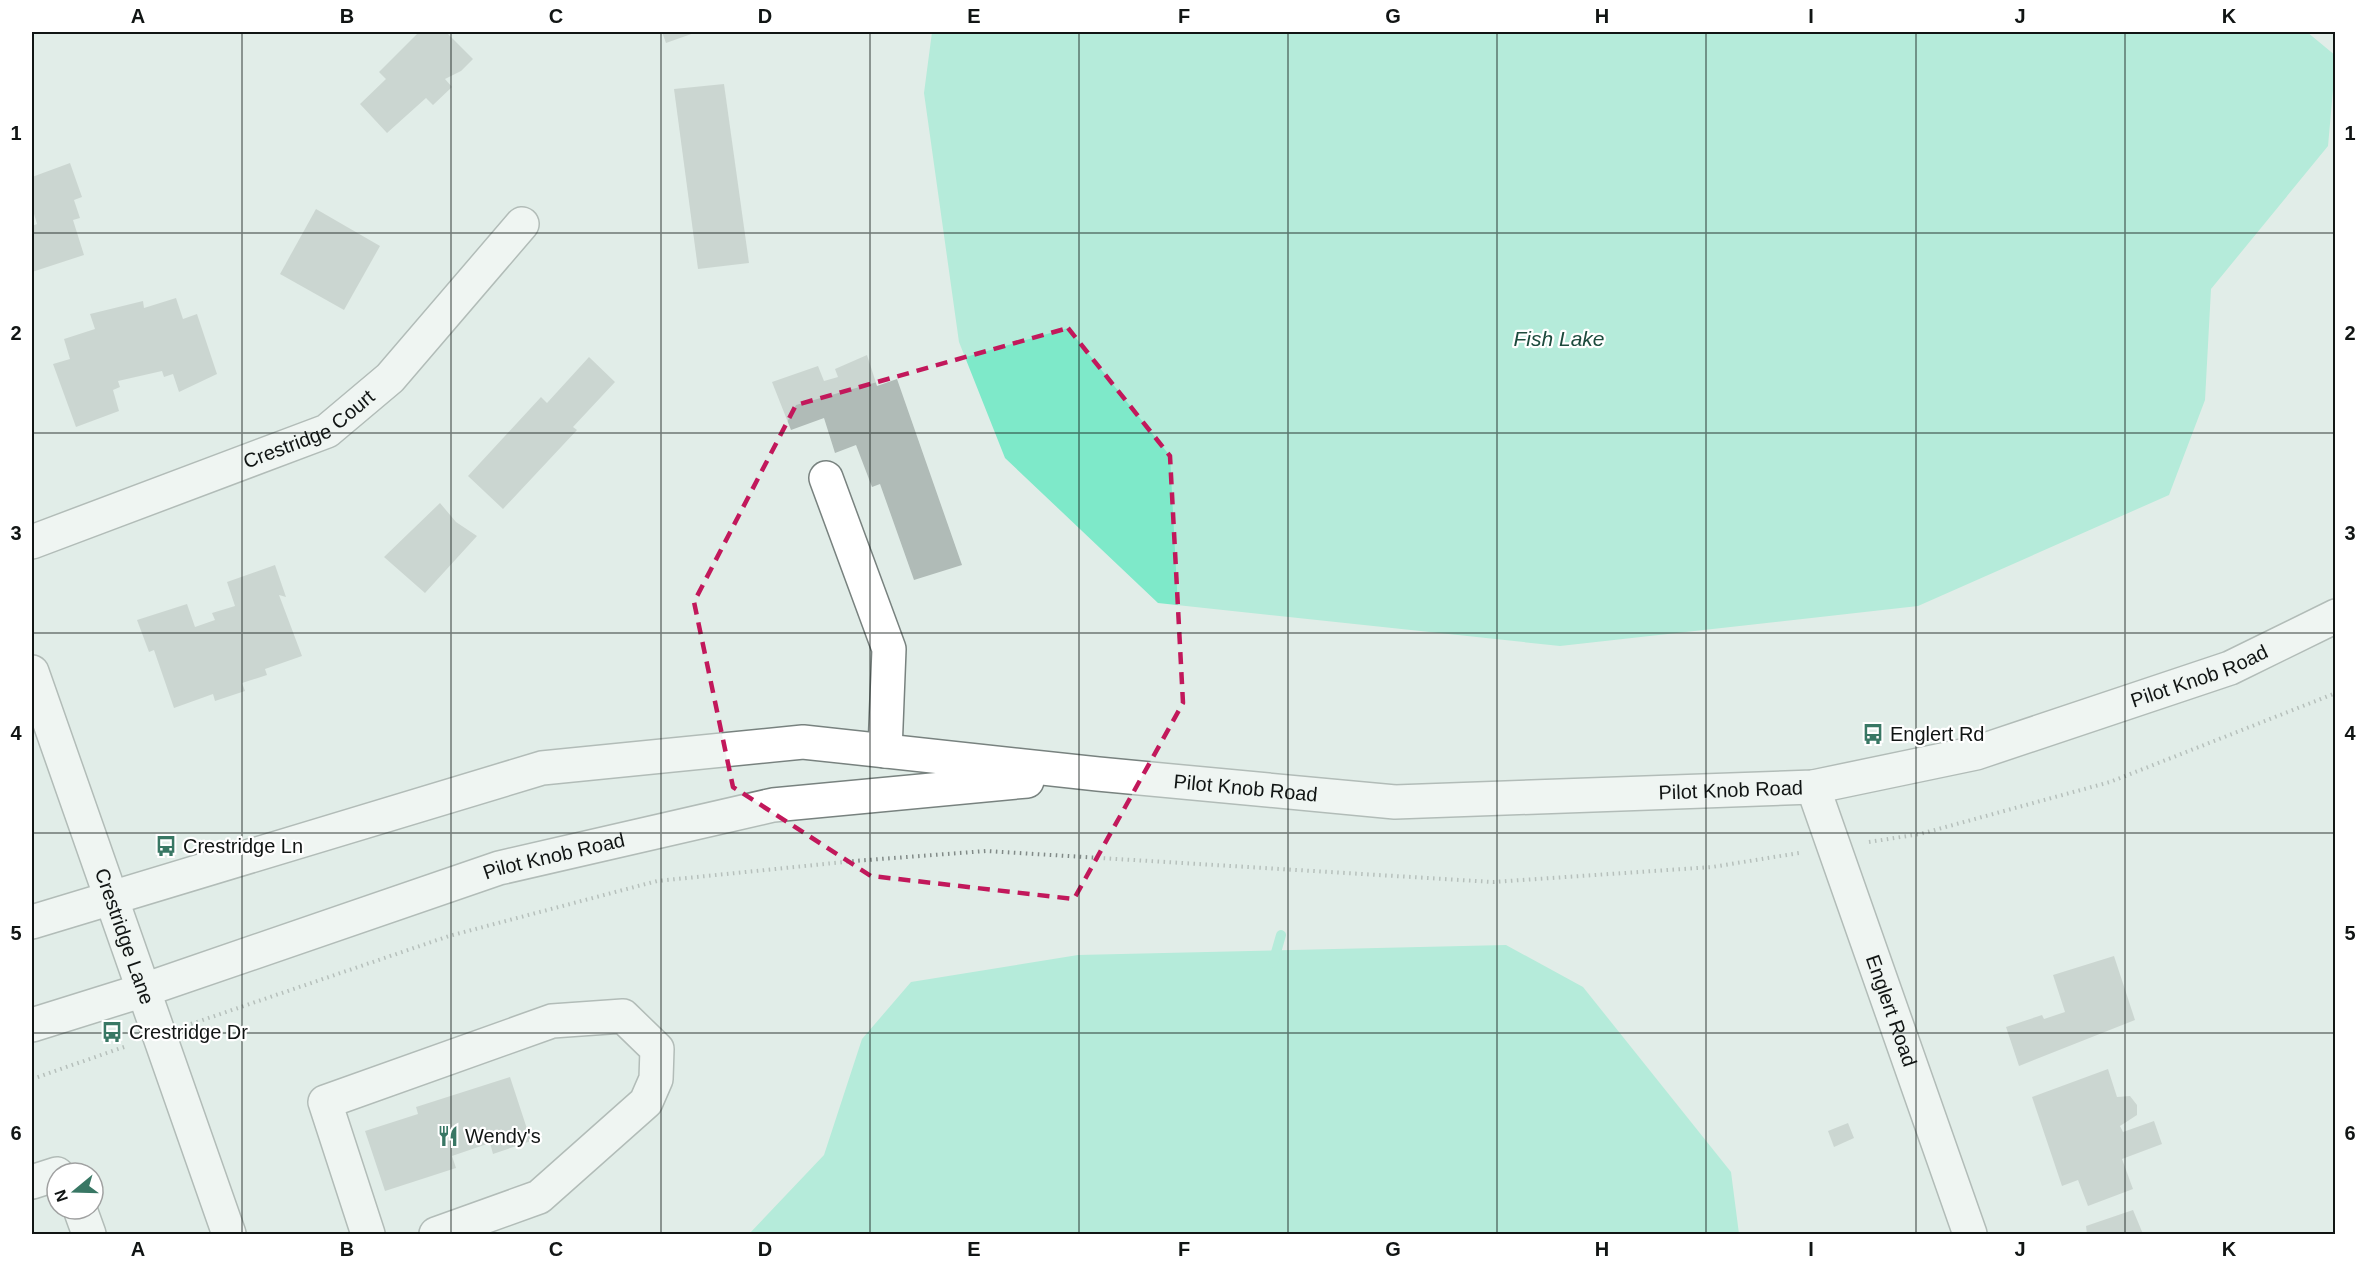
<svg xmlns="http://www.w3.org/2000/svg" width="2367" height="1266" font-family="Helvetica,sans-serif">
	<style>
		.water { fill: #7ee9c9 }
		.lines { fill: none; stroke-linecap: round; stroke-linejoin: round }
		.stream { stroke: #7ee9c9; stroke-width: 10 }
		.building { fill: #b0bbb7 }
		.minor-casing { stroke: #78827f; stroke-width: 36 }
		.major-casing { stroke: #78827f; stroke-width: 36 }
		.path { stroke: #818a87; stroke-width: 4; stroke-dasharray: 1.5 4.5; stroke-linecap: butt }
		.minor { stroke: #fff; stroke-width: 33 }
		.major { stroke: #fff; stroke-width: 33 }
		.marked { fill: none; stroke: #c2185b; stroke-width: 4.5; stroke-dasharray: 12 8; stroke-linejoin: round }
		.grid { fill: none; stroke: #111514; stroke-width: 1.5; stroke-opacity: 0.55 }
		.labels { text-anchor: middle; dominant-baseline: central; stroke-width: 4.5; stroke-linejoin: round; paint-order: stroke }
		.street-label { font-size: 20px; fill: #111514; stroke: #fff }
		.poi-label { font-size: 20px; fill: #111514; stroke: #fff; text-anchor: start }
		.water-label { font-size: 21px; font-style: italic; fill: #1c4b3d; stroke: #fff }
		.neatline { fill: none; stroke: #111514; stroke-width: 2 }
		.grid-label { font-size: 20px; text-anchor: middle; font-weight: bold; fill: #111514 }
	</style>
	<rect width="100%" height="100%" fill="#e1ede8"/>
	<g class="water">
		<polygon points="932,32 2307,32 2336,56 2328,146 2211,289 2205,400 2169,495 1918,606 1560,646 1158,603 1005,458 959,342 924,93"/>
		<polygon points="1506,945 1583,987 1731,1172 1739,1234 749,1234 824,1155 862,1039 911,982 1078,955"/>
	</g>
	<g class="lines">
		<polyline class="stream" points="1273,963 1281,935"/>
	</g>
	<g class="building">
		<polygon points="419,32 446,32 473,59 461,71 445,79 452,87 433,105 426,98 387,133 360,104 386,79 379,72"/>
		<polygon points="662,32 697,32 666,43"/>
		<polygon points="724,84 749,263 698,269 674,89"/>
		<polygon points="70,163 82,197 74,200 80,218 73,220 84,255 32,272 32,226 37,224 32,207 32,177"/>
		<polygon points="316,209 380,246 344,310 280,274"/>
		<polygon points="176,298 183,319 197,314 217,374 179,392 173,374 164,377 162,371 118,381 120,387 113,390 119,411 76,427 53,364 70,359 64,339 95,329 90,314 143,301 144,308"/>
		<polygon points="867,355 877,386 897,379 962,565 914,580 880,484 872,487 856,445 835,453 824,418 791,430 772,382 818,366 824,381 838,377 835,369"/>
		<polygon points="589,357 615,382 573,427 577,430 503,509 468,476 541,397 547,403"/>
		<polygon points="440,503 456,522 477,536 425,593 384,557"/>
		<polygon points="275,565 286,597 279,595 302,656 265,669 267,675 242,683 245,691 215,701 213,694 174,708 154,650 149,652 137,620 187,604 195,627 215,620 212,613 235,606 227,582"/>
		<polygon points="2114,956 2135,1020 2019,1066 2006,1027 2042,1015 2044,1019 2065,1012 2053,975"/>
		<polygon points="2108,1069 2117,1097 2130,1096 2137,1105 2137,1115 2120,1126 2123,1132 2154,1121 2162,1144 2122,1159 2133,1189 2088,1206 2078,1180 2062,1186 2032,1097"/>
		<polygon points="510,1077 531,1141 493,1154 490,1143 452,1156 456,1168 385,1191 365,1131 418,1114 416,1107"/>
		<polygon points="1848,1123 1854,1138 1834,1147 1828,1131"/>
		<polygon points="2133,1210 2143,1234 2087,1234 2086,1226"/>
	</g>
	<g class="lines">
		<defs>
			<g id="minor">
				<polyline points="826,478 889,649 885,751"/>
				<path id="s1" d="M 32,542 L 327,431 L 390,378 L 522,224"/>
				<path id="s2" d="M 32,672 L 229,1234"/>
				<path id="s3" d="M 1813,787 L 1970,1234"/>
				<polyline points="32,1182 57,1174"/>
				<polyline points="80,1209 89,1234"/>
				<polyline points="368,1234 325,1102 552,1021 623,1016 657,1049 656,1079 646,1102 539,1197 436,1234"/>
			</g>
			<g id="major">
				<path id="s4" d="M 32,922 L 542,768 L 803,742 L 1098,774 L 1395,802 L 1813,787 L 1976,753 L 2230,668 L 2336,616"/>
				<path id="s5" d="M 32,1025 L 144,990 L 499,868 L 773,805 L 1027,781"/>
			</g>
		</defs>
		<use href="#minor" class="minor-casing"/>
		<use href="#major" class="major-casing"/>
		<g class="path">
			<polyline points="1869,842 1920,834 2110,782 2336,693"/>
			<polyline points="191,1024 449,936 657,881 854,861 986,851 1493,882 1712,867 1799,853"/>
			<polyline points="32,1079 127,1046"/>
		</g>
		<use href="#minor" class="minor"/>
		<use href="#major" class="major"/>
	</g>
	<path d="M0 0H2367V1266H0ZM 1068,328 L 1170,456 L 1183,703 L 1074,899 L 871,876 L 733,787 L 694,602 L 796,405 Z" fill="#e1ede8" fill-opacity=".55" fill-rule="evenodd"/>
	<path class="marked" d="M 1068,328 L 1170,456 L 1183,703 L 1074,899 L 871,876 L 733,787 L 694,602 L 796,405 Z"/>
	<path class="grid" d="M 242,32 L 242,1234M 451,32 L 451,1234M 661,32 L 661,1234M 870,32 L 870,1234M 1079,32 L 1079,1234M 1288,32 L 1288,1234M 1497,32 L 1497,1234M 1706,32 L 1706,1234M 1916,32 L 1916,1234M 2125,32 L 2125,1234M 32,233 L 2336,233M 32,433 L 2336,433M 32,633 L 2336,633M 32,833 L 2336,833M 32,1033 L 2336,1033"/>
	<defs>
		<symbol id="bus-bare" viewBox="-9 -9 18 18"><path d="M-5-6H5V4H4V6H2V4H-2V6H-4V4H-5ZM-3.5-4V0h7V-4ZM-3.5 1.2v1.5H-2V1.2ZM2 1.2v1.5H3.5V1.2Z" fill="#387764" stroke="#fff" stroke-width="2.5" paint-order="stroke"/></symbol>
		<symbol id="restaurant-bare" viewBox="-9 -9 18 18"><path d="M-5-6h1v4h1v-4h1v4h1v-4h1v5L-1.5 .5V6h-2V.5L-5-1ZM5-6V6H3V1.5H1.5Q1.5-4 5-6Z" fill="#387764" stroke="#fff" stroke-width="2.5" paint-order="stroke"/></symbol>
	</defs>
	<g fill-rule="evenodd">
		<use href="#bus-bare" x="1858" y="719" width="30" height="30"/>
		<use href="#bus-bare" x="151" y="831" width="30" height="30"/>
		<use href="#bus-bare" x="97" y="1017" width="30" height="30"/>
		<use href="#restaurant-bare" x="433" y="1121" width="30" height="30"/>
	</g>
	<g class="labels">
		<g class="street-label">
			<text stroke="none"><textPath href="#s1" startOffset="300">Crestridge Court</textPath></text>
			<text stroke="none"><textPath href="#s4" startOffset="2211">Pilot Knob Road</textPath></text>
			<text stroke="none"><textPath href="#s4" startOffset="1240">Pilot Knob Road</textPath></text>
			<text stroke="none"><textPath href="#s4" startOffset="1726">Pilot Knob Road</textPath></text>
			<text stroke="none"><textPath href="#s5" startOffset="549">Pilot Knob Road</textPath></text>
			<text stroke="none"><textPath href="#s2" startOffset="280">Crestridge Lane</textPath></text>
			<text stroke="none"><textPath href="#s3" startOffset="237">Englert Road</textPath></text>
		</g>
		<g class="poi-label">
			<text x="1890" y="734">Englert Rd</text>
			<text x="183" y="846">Crestridge Ln</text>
			<text x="129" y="1032">Crestridge Dr</text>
			<text x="465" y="1136">Wendy's</text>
		</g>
		<g class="water-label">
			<text x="1559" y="338">Fish Lake</text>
		</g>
	</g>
	<rect width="2367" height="1266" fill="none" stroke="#ffffff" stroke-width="66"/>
	<g transform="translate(75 1191) rotate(251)"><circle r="28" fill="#ffffff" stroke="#a0a1a1" stroke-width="1.5"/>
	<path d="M0-4.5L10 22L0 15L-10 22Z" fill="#387764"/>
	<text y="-9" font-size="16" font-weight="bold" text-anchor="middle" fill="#111514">N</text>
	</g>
	<rect x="33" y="33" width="2301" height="1200" class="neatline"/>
	<g class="grid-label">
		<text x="138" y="23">A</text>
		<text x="347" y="23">B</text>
		<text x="556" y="23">C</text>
		<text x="765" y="23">D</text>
		<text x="974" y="23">E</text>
		<text x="1184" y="23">F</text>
		<text x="1393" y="23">G</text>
		<text x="1602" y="23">H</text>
		<text x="1811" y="23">I</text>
		<text x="2020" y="23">J</text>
		<text x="2229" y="23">K</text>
		<text x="16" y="140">1</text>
		<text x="2350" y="140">1</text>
		<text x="16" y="340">2</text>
		<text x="2350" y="340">2</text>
		<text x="16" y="540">3</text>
		<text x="2350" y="540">3</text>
		<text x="16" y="740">4</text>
		<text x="2350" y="740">4</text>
		<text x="16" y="940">5</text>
		<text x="2350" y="940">5</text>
		<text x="16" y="1140">6</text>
		<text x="2350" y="1140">6</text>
		<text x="138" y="1256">A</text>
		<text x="347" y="1256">B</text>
		<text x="556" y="1256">C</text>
		<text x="765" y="1256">D</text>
		<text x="974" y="1256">E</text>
		<text x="1184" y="1256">F</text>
		<text x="1393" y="1256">G</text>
		<text x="1602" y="1256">H</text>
		<text x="1811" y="1256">I</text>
		<text x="2020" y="1256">J</text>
		<text x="2229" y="1256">K</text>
	</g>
</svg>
